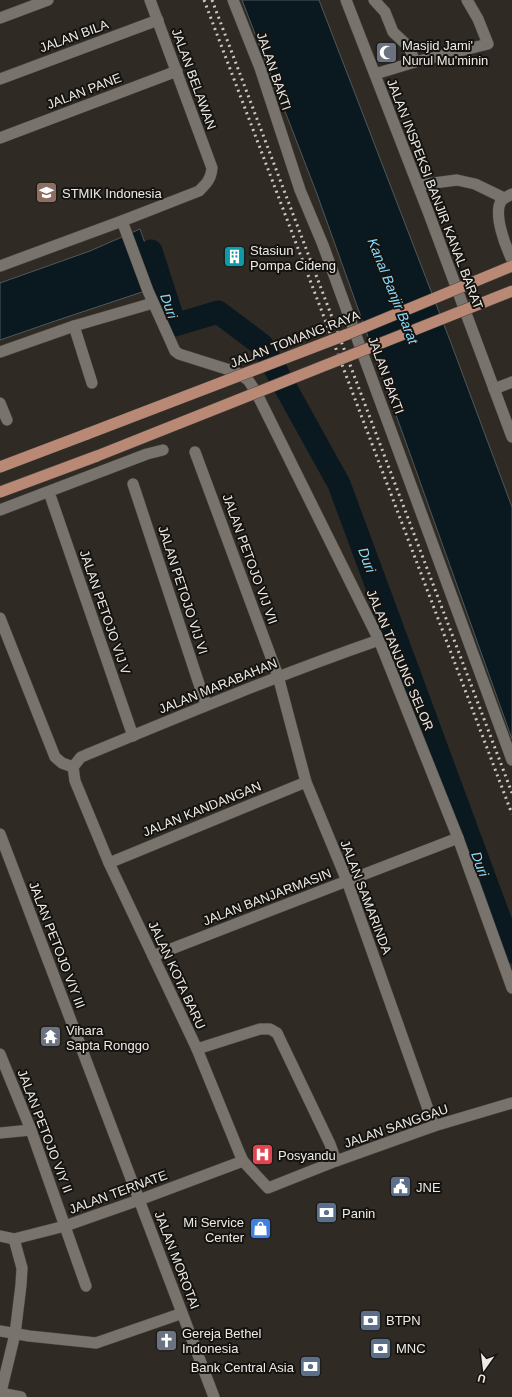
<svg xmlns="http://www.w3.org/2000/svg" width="512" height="1397" font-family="Helvetica,sans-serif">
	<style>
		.water { fill: #0a1920; stroke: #4e585b }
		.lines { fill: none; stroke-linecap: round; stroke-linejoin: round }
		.river { stroke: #0a1920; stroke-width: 23 }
		.minor-casing { stroke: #4a4741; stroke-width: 12 }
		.tertiary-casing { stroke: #4a4741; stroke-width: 12 }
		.primary-casing { stroke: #4a4741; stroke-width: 12 }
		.minor { stroke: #78736c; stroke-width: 11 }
		.tertiary { stroke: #78736c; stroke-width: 11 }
		.primary { stroke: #b98976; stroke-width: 11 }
		.rail { stroke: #cbc7c3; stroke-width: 3; stroke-dasharray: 2 4; stroke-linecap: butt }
		.primary-bridge-casing { stroke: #4a4741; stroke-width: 12; stroke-linecap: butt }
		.primary-bridge { stroke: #b98976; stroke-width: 11 }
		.labels { text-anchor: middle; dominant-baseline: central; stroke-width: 4; stroke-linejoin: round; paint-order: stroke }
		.street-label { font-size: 13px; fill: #edeae6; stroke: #151310 }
		.poi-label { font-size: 13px; fill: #edeae6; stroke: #151310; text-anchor: start }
		.water-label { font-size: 14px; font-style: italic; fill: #88dafc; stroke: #151310 }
	</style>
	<rect width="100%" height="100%" fill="#2f2a24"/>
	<g class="water">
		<polygon points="242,0 319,0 451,343 512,507 512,739 317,194"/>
		<polygon points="140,229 160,286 58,320 0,340 0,283 90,251"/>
	</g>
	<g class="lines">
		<polyline class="river" points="151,251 175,325 218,312 262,345 339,484 512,952"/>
		<defs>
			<g id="minor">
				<polyline points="233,0 260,68 300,190 323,245 365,360 512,760"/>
				<polyline points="346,0 429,214 512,437"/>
				<polyline points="374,0 385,12 393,32 409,47 415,62"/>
				<polyline points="0,18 48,0"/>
				<polyline points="375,74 415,62 488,44 478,19 467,0"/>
				<polyline points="0,79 158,20"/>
				<polyline points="0,138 177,71"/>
				<polyline points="418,185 457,180 475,184 504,198"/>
				<polyline points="74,326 92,383"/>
				<polyline points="0,352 74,326 153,303"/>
				<polyline points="494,389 512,382"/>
				<polyline points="0,403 7,420"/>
				<polyline points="195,452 278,676 306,782 347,881 434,1126"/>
				<polyline points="133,484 206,705"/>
				<polyline points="51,498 133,736"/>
				<polyline points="0,510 147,454 163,450"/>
				<polyline points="0,618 55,757 62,763 73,767"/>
				<polyline points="73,767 75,781 109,863 197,1049 239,1152 243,1161 268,1188 336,1161 434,1126 512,1103"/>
				<path d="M 73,767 L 81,757 C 180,716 278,675 379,640"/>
				<polyline points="0,834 214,1397"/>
				<polyline points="109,863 306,782"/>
				<polyline points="153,956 458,838"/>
				<polyline points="197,1049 260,1029 270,1029 277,1033 330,1144 336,1161"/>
				<polyline points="0,1054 31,1130 86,1286"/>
				<polyline points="0,1133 31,1130"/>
				<polyline points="0,1236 14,1239 65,1226 139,1200 243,1161"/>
				<polyline points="0,1331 29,1336 96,1343 177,1315"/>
				<polyline points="0,1393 21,1397"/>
				<polyline points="0,1396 15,1334 21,1285 22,1268 14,1239"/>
			</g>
			<g id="tertiary">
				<path d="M 512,194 C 508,196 504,198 501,201 C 493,215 506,247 512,260"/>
				<polyline points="122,221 148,291 175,351 179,354 236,372 248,380 256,392 379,640 458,838 512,988"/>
				<path d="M 0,266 L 122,221 L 199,191 C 207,183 211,179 212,168 L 150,0"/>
			</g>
			<g id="primary">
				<polyline points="0,467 87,434"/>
				<polyline points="0,492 97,456"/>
			</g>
		</defs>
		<use href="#minor" class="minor-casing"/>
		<use href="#tertiary" class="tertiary-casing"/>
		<use href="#primary" class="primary-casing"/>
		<use href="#minor" class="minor"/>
		<use href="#tertiary" class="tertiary"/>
		<use href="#primary" class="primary"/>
		<g class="rail">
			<polyline points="204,0 512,814"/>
			<polyline points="212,0 512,793"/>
		</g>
		<defs>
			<g id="primary-bridge">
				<polyline points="87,434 348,334 512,266"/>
				<polyline points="97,456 512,291"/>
			</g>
		</defs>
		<use href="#primary-bridge" class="primary-bridge-casing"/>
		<use href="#primary-bridge" class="primary-bridge"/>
	</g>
	<defs>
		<symbol id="mosque-square" viewBox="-11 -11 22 22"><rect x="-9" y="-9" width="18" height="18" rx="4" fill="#6b7280" stroke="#151310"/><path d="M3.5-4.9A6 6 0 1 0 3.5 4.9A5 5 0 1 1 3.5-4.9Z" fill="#fff"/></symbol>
		<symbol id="university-square" viewBox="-11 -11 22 22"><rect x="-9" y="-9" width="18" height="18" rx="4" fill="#8d6e63" stroke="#151310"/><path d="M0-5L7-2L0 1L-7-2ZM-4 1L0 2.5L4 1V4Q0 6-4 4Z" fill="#fff"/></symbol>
		<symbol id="building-square" viewBox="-11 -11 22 22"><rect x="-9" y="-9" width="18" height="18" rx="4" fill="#0f9aa8" stroke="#151310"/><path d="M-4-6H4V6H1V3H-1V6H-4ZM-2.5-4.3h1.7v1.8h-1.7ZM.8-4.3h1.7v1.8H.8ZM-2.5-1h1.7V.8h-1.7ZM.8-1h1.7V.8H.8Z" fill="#fff"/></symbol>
		<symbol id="temple-square" viewBox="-11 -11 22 22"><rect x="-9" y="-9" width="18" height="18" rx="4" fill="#6b7280" stroke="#151310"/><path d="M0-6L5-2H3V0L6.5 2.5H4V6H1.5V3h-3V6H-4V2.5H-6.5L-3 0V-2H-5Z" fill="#fff"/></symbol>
		<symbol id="hospital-square" viewBox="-11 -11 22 22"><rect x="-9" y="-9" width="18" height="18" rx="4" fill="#e0444e" stroke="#151310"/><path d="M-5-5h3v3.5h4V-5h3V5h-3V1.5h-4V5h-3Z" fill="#fff"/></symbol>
		<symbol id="civic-square" viewBox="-11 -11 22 22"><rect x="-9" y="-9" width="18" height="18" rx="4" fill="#5c6f8a" stroke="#151310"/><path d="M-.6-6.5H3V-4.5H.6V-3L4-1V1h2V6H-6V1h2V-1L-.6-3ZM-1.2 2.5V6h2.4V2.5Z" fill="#fff"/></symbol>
		<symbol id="bank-square" viewBox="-11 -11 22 22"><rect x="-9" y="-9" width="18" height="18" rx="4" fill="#5c6f8a" stroke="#151310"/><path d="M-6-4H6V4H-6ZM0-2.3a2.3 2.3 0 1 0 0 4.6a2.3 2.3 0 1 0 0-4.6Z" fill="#fff"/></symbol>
		<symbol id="shop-square" viewBox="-11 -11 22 22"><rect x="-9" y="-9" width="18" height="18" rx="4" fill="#3f7fe0" stroke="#151310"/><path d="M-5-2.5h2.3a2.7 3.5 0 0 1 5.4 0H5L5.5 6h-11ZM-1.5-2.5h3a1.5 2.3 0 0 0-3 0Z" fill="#fff"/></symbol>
		<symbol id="church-square" viewBox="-11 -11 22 22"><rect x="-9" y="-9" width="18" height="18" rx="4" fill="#6b7280" stroke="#151310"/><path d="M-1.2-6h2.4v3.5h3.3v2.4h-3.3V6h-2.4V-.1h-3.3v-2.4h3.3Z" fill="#fff"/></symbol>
	</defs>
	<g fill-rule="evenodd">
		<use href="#mosque-square" x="374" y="40" width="25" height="25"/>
		<use href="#university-square" x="34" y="180" width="25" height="25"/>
		<use href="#building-square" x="222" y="244" width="25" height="25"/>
		<use href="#temple-square" x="38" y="1024" width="25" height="25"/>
		<use href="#hospital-square" x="250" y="1142" width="25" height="25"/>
		<use href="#civic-square" x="388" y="1174" width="25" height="25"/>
		<use href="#bank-square" x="314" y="1200" width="25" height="25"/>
		<use href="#shop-square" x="248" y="1216" width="25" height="25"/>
		<use href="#bank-square" x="358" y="1308" width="25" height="25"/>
		<use href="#church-square" x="154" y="1328" width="25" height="25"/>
		<use href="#bank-square" x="368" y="1336" width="25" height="25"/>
		<use href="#bank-square" x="298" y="1354" width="25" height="25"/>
	</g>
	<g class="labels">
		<g class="street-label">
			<text transform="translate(74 36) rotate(-20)">JALAN BILA</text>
			<text transform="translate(274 71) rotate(71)">JALAN BAKTI</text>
			<text transform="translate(194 79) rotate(70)">JALAN BELAWAN</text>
			<text transform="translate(84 91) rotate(-21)">JALAN PANE</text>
			<text transform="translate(435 194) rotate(69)">JALAN INSPEKSI BANJIR KANAL BARAT</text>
			<text transform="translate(295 339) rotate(-21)">JALAN TOMANG RAYA</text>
			<text transform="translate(386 375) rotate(70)">JALAN BAKTI</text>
			<text transform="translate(250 559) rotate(70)">JALAN PETOJO VIJ VII</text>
			<text transform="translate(183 590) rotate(72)">JALAN PETOJO VIJ VI</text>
			<text transform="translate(105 612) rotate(71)">JALAN PETOJO VIJ V</text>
			<text transform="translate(400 660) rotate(67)">JALAN TANJUNG SELOR</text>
			<text transform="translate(218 686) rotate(-22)">JALAN MARABAHAN</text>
			<text transform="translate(202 809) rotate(-22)">JALAN KANDANGAN</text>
			<text transform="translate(267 897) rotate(-21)">JALAN BANJARMASIN</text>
			<text transform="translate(366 897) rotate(69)">JALAN SAMARINDA</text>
			<text transform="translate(57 945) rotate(69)">JALAN PETOJO VIY III</text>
			<text transform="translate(177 975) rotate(65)">JALAN KOTA BARU</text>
			<text transform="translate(396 1126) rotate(-19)">JALAN SANGGAU</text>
			<text transform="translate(45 1131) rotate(69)">JALAN PETOJO VIY II</text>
			<text transform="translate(118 1192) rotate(-20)">JALAN TERNATE</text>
			<text transform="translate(177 1260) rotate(69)">JALAN MOROTAI</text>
		</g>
		<g class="poi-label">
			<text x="402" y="45">Masjid Jami'<tspan x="402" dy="15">Nurul Mu'minin</tspan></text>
			<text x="62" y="193">STMIK Indonesia</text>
			<text x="250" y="250">Stasiun<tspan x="250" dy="15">Pompa Cideng</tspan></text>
			<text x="66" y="1030">Vihara<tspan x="66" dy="15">Sapta Ronggo</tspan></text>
			<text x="278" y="1155">Posyandu</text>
			<text x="416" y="1187">JNE</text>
			<text x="342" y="1213">Panin</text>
			<text x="244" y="1222" text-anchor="end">Mi Service<tspan x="244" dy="15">Center</tspan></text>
			<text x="386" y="1320">BTPN</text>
			<text x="182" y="1333">Gereja Bethel<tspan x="182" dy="15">Indonesia</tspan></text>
			<text x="396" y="1348">MNC</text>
			<text x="294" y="1367" text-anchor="end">Bank Central Asia</text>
		</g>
		<g class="water-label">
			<text transform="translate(393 291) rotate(68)">Kanal Banjir Barat</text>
			<text transform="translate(169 306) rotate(71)">Duri</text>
			<text transform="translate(367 560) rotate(70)">Duri</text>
			<text transform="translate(480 864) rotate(70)">Duri</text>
		</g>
	</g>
	<g transform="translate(484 1369) rotate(194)" stroke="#151310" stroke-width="3" paint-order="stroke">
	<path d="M0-3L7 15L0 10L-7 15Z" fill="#edeae6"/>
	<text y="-6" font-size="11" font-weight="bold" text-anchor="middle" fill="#edeae6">U</text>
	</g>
</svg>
